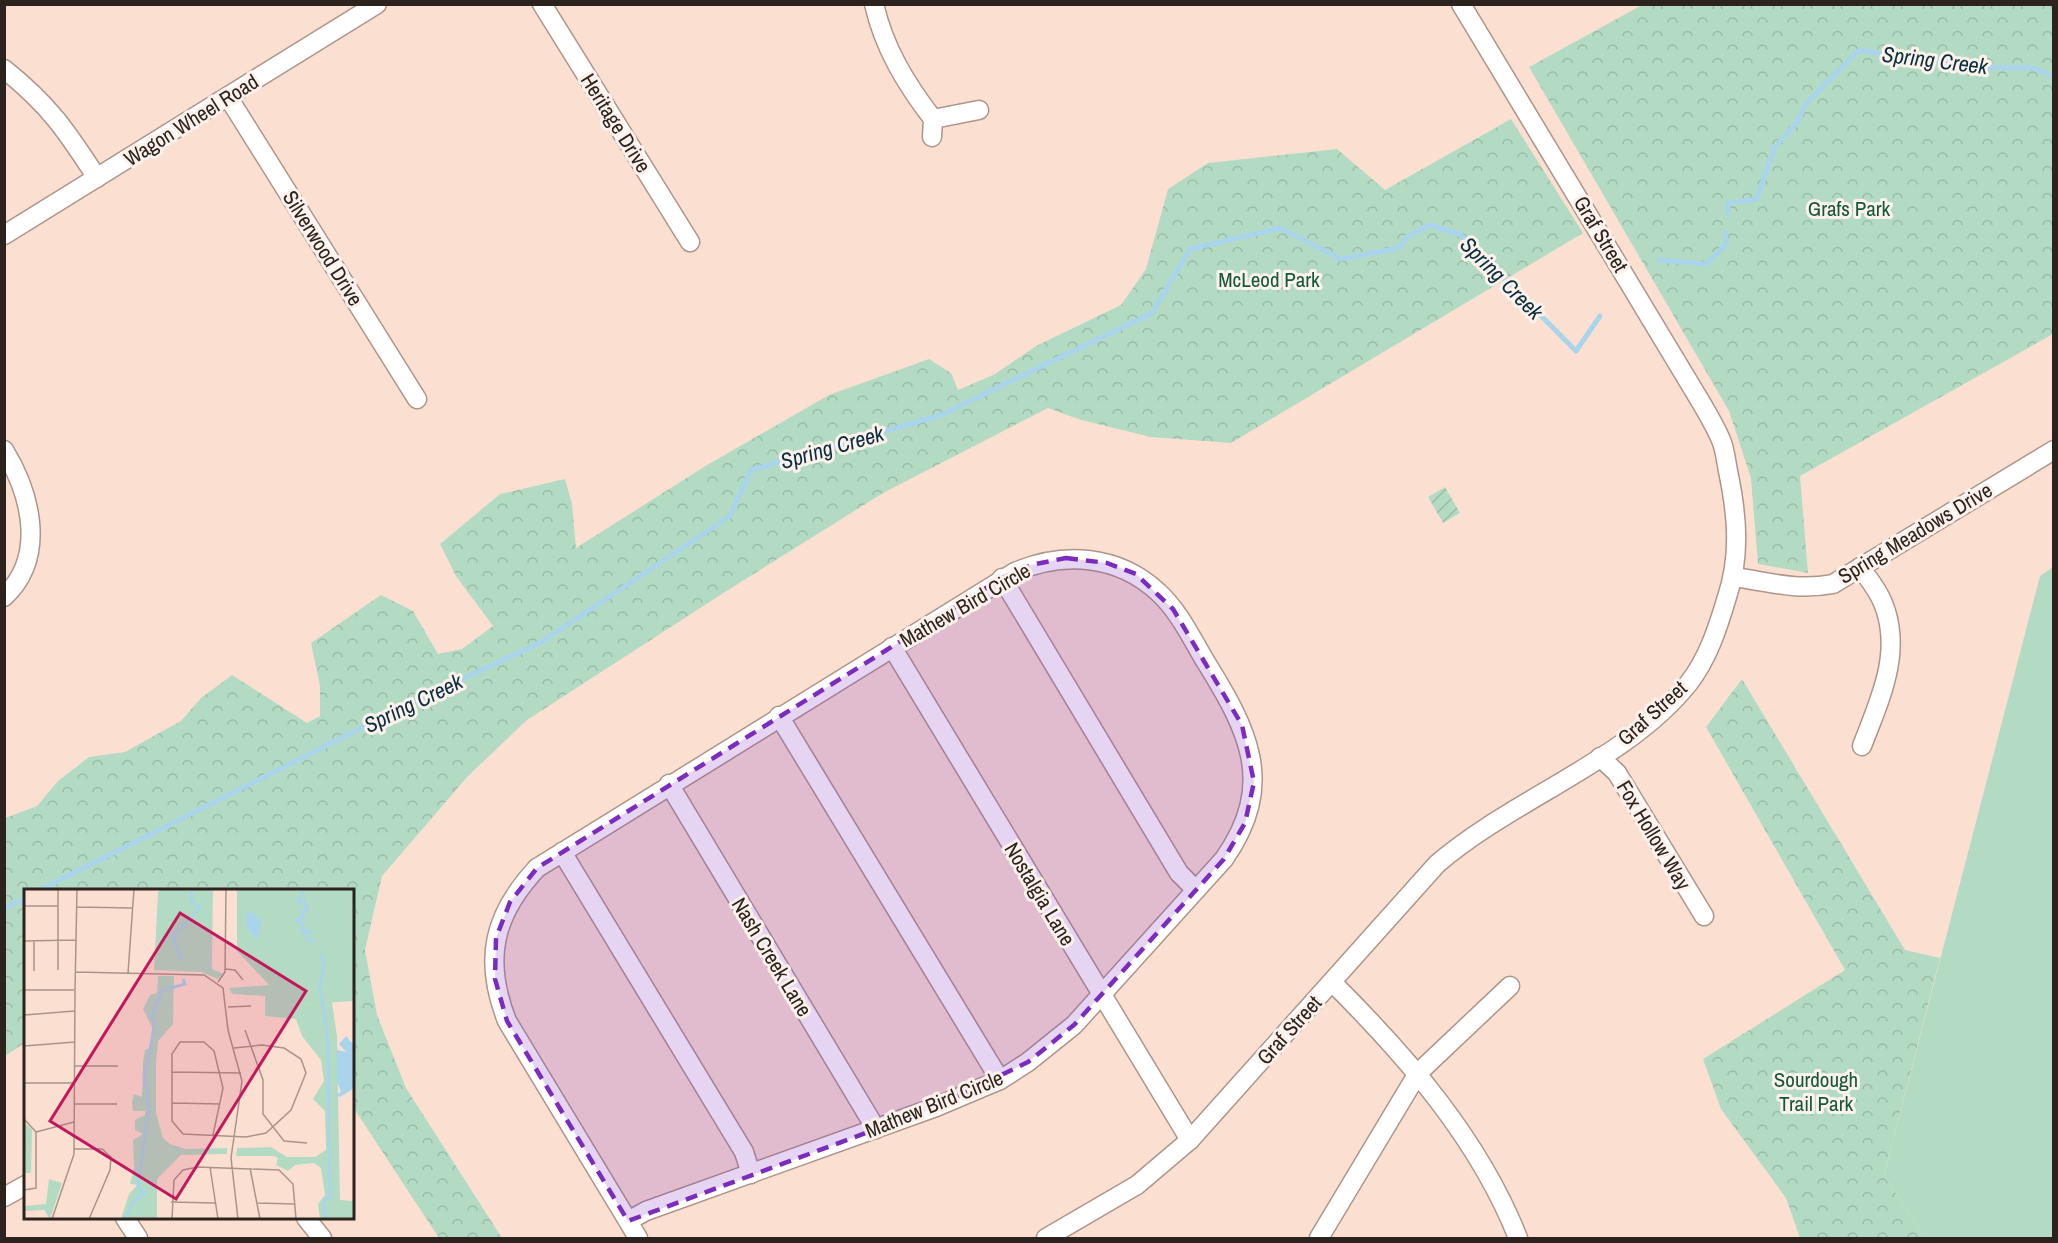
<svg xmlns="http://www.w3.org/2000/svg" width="2058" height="1243" font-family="'Archivo Narrow',sans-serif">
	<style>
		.grass { fill: #b3dbc3 }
		.park { fill: url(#park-crowns) }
		.garden { fill: url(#garden-furrows) }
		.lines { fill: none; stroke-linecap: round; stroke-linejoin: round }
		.stream { stroke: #a9d4eb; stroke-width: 5 }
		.minor-casing { stroke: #ae9589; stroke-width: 21 }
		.minor { stroke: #fff; stroke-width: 18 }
		.marked { fill: #7b2cbf; fill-opacity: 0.2; stroke: #7b2cbf; stroke-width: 4.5; stroke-dasharray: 12 8; stroke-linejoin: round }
		.labels { text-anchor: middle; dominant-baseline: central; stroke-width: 6; stroke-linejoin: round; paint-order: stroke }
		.street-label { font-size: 21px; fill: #2d231e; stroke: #fcf1eb }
		.park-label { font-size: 21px; fill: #125839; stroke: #fcf1eb }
		.water-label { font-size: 22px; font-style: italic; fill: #092e3f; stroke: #fcf1eb }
		.inset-river { fill: none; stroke: #a9d4eb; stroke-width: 3 }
		.inset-road { fill: none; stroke: #a9948a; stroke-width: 1.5 }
		.view { fill: #c2185b; fill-opacity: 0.15; stroke: #c2185b; stroke-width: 3 }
		.inset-edge { fill: none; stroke: #2d231e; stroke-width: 3 }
	</style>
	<defs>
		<pattern id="park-crowns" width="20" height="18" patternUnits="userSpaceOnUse" patternTransform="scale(1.5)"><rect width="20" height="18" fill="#b3dbc3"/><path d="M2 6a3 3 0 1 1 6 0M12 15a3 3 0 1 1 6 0" fill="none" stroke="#9abca7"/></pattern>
		<pattern id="garden-furrows" width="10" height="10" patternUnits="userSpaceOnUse" patternTransform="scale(1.5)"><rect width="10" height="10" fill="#b3dbc3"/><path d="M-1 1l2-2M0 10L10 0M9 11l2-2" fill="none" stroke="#9abca7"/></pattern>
	</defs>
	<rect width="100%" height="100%" fill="#fbe0d2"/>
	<polygon class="grass" points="2053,567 2053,1238 1925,1238 1884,1175 2040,576"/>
	<g class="park">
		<polygon points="1642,5 2053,5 2053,334 1800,476 1808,573 1758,564 1751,478 1729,411 1529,67"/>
		<polygon points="1511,119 1583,233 1231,443 1151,437 1081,420 1048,408 883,493 725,592 527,720 468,776 382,876 365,950 377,1015 406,1088 502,1238 439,1238 353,1107 352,890 26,890 25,1043 5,1056 5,818 37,806 58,781 89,757 125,752 181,721 201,698 232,675 307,723 320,716 320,686 311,643 381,595 413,611 438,654 462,649 493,626 456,576 440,544 500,494 565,479 572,504 576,548 707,465 829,395 929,359 951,373 958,390 995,374 1036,346 1121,305 1146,269 1168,189 1208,163 1337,149 1385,190"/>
		<polygon points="1742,679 1905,950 1940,958 1884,1175 1925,1238 1800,1238 1786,1198 1721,1109 1703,1059 1845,970 1706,727"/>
	</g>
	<polygon class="garden" points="1445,487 1460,513 1443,523 1428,497"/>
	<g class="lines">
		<g class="stream">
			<polyline points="1728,214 1728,203 1757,199 1774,148 1798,121 1805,105 1859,50 1969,67 2033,68 2054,76"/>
			<polyline points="1659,260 1706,264 1725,245 1726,233"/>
			<polyline points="40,890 377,720 543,641 730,516 751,470 941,415 1152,313 1190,249 1280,228 1341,259 1399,248 1407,237 1430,225 1461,235 1576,351 1600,316"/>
			<polyline points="4,908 26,898"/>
		</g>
		<defs>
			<g id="minor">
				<polyline points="542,4 690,242"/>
				<path d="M 874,4 C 884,48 906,84 933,119 L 932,137"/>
				<path d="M 4,69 C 49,105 66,130 97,178"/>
				<polyline points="228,97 417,399"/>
				<polyline points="933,119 979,110"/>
				<polyline points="4,235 377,4"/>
				<path d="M 4,450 C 31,494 47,557 4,597"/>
				<path d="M 1860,567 C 1868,578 1878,590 1883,603 C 1903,652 1880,699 1862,746"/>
				<path d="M 1734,577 C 1770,582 1796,591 1833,584 L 2054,450"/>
				<polyline points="1002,578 1179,873 1196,890"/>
				<polyline points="892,647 1190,1140"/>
				<polyline points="779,716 1000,1080"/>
				<polyline points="1600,757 1617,773 1704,916"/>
				<polyline points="669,784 876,1129"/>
				<polyline points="562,852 744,1152 751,1174"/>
				<path d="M 1332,982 C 1407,1057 1479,1139 1518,1238"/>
				<polyline points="4,1197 26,1185"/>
				<polyline points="125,1218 138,1238"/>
				<polyline points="306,1218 322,1238"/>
				<path d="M 628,1221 L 646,1211 L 936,1107 L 1000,1080 L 1028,1062 L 1074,1025 L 1224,859 C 1277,783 1248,730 1204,659 C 1191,637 1178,610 1158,592 C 1118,555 1064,551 1015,572 L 537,868 C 493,915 483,960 507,1021 L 628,1221 L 638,1238"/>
				<path d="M 1046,1238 L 1137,1185 L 1190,1140 L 1437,864 C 1512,799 1626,761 1688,684 C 1708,659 1718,627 1727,597 C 1741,555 1737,514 1728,471 C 1726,461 1725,449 1721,440 C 1716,428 1709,416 1702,404 L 1461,4"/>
				<polyline points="1319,1238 1418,1073 1510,986"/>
			</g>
		</defs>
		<use href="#minor" class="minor-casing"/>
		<use href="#minor" class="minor"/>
	</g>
	<path class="marked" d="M 1066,558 L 1107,563 L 1136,574 L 1173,609 L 1242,725 L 1254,782 L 1245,823 L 1224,859 L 1074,1025 L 1028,1062 L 936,1107 L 628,1221 L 507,1021 L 495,979 L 496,938 L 510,902 L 537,868 L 1002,578 L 1031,565 Z"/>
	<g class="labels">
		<g class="street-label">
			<text transform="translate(191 120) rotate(-32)">Wagon Wheel Road</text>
			<text transform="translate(616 123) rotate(58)">Heritage Drive</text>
			<text transform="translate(1601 234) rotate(59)">Graf Street</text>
			<text transform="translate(323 248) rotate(58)">Silverwood Drive</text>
			<text transform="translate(1915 533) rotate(-31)">Spring Meadows Drive</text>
			<text transform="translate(965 605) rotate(-30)">Mathew Bird Circle</text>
			<text transform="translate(1652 713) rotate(-42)">Graf Street</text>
			<text transform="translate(1654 835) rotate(59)">Fox Hollow Way</text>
			<text transform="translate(1040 894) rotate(59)">Nostalgia Lane</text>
			<text transform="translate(772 957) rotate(59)">Nash Creek Lane</text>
			<text transform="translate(1289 1030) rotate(-48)">Graf Street</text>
			<text transform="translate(934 1104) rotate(-22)">Mathew Bird Circle</text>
		</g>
		<g class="park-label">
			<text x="1849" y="208">Grafs Park</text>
			<text x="1269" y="279">McLeod Park</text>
			<text x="1816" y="1079">Sourdough<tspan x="1816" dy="24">Trail Park</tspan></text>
		</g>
		<g class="water-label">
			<text transform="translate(1935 60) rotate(7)">Spring Creek</text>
			<text transform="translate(1502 278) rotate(45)">Spring Creek</text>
			<text transform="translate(832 447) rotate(-16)">Spring Creek</text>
			<text transform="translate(413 703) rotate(-26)">Spring Creek</text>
		</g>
	</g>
	<g transform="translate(24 889)">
		<rect width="330" height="330" fill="#fbe0d2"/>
		<path d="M 213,0 L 330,0 L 330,112 L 264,116 L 213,62 Z" fill="#b3dbc3"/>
		<path d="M 138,0 L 189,0 L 188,80 L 199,85 L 194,90 L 177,83 L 130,81 L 134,3 ZM 134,87 L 150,87 L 149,135 L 134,152 L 132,174 L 132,224 L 139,249 L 146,255 L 162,260 L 203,259 L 203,265 L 157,266 L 133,290 L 133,330 L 97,330 L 105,305 L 113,296 L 106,295 L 110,279 L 109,251 L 119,245 L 111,241 L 111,231 L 121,226 L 121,222 L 109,222 L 108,213 L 110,205 L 118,208 L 119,173 L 121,161 L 126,159 L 128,138 L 119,120 L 126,106 L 133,104 ZM 246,96 L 264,116 L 308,113 L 313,147 L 316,311 L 330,312 L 330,330 L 296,330 L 294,315 L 301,306 L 297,279 L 290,274 L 271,276 L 264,282 L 252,276 L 254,269 L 250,267 L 212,267 L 213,259 L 247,258 L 263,268 L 291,268 L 302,261 L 301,222 L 289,210 L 300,192 L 297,171 L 278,147 L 272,130 L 241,127 L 241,107 L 208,105 L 205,99 ZM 0,234 L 8,240 L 7,284 L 0,284 ZM 25,290 L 38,294 L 26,330 L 20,321 L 0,322 L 0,317 L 22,315 Z" fill="#b3dbc3"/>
		<path d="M 223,21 L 238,31 L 233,52 L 223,39 ZM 322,147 L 329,155 L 330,199 L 316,208 L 312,206 L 317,203 L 313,192 L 313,161 L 322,163 L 315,155 Z" fill="#a9d4eb"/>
		<path class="inset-river" d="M 280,0 L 274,12 L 277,15 L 280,11 L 284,21 L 277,23 L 280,28 L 273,31 L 278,34 L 278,41 L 287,42 L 282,44 L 284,50 L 291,53M 297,65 L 300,72 L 296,98 L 304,151 L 306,308 L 300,311 L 301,330M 157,71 L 149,47 L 176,18 L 167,13 L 168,0M 100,330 L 112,310 L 121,304 L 114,299 L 125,217 L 121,186 L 131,135 L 127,127 L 139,101 L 161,95 L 159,90"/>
		<path class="inset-road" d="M 0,17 L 34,17M 53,18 L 108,19M 0,52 L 52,51M 201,80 L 211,81 L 219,91M 34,81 L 34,0M 10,82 L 10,52M 52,83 L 180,86 L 199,99 L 204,141 L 218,192 L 207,269 L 214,330M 104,84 L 110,0M 194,93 L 201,83 L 202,0M 0,101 L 51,101 L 53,0M 204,118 L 227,117M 0,126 L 51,122M 221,141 L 239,191 L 239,225 L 260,252 L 283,254M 0,157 L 51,153M 51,177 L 94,177M 148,183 L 217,184M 0,194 L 51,194M 148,214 L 196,215M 50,215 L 93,215M 0,230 L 12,243 L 12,299 L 0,301M 12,243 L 50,233M 189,246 L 199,199 L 190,162 L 180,153 L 156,153 L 148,165 L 148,232 L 159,245 L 222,248 L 242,244 L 267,221 L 282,184 L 277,170 L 260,159 L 238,156 L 210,159M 50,260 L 78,260 L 87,268 L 86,281 L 65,330M 186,278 L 194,330M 226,279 L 236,330M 147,313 L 191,314M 232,314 L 271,315M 28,330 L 50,265 L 51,102M 148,330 L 150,291 L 159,281 L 174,278 L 255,281 L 269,295 L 272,330"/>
		<path class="view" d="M 156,24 L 282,102 L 152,310 L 26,232 Z"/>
		<rect width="330" height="330" class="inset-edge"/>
	</g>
	<rect width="2058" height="1243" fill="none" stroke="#2d231e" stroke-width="12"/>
</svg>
